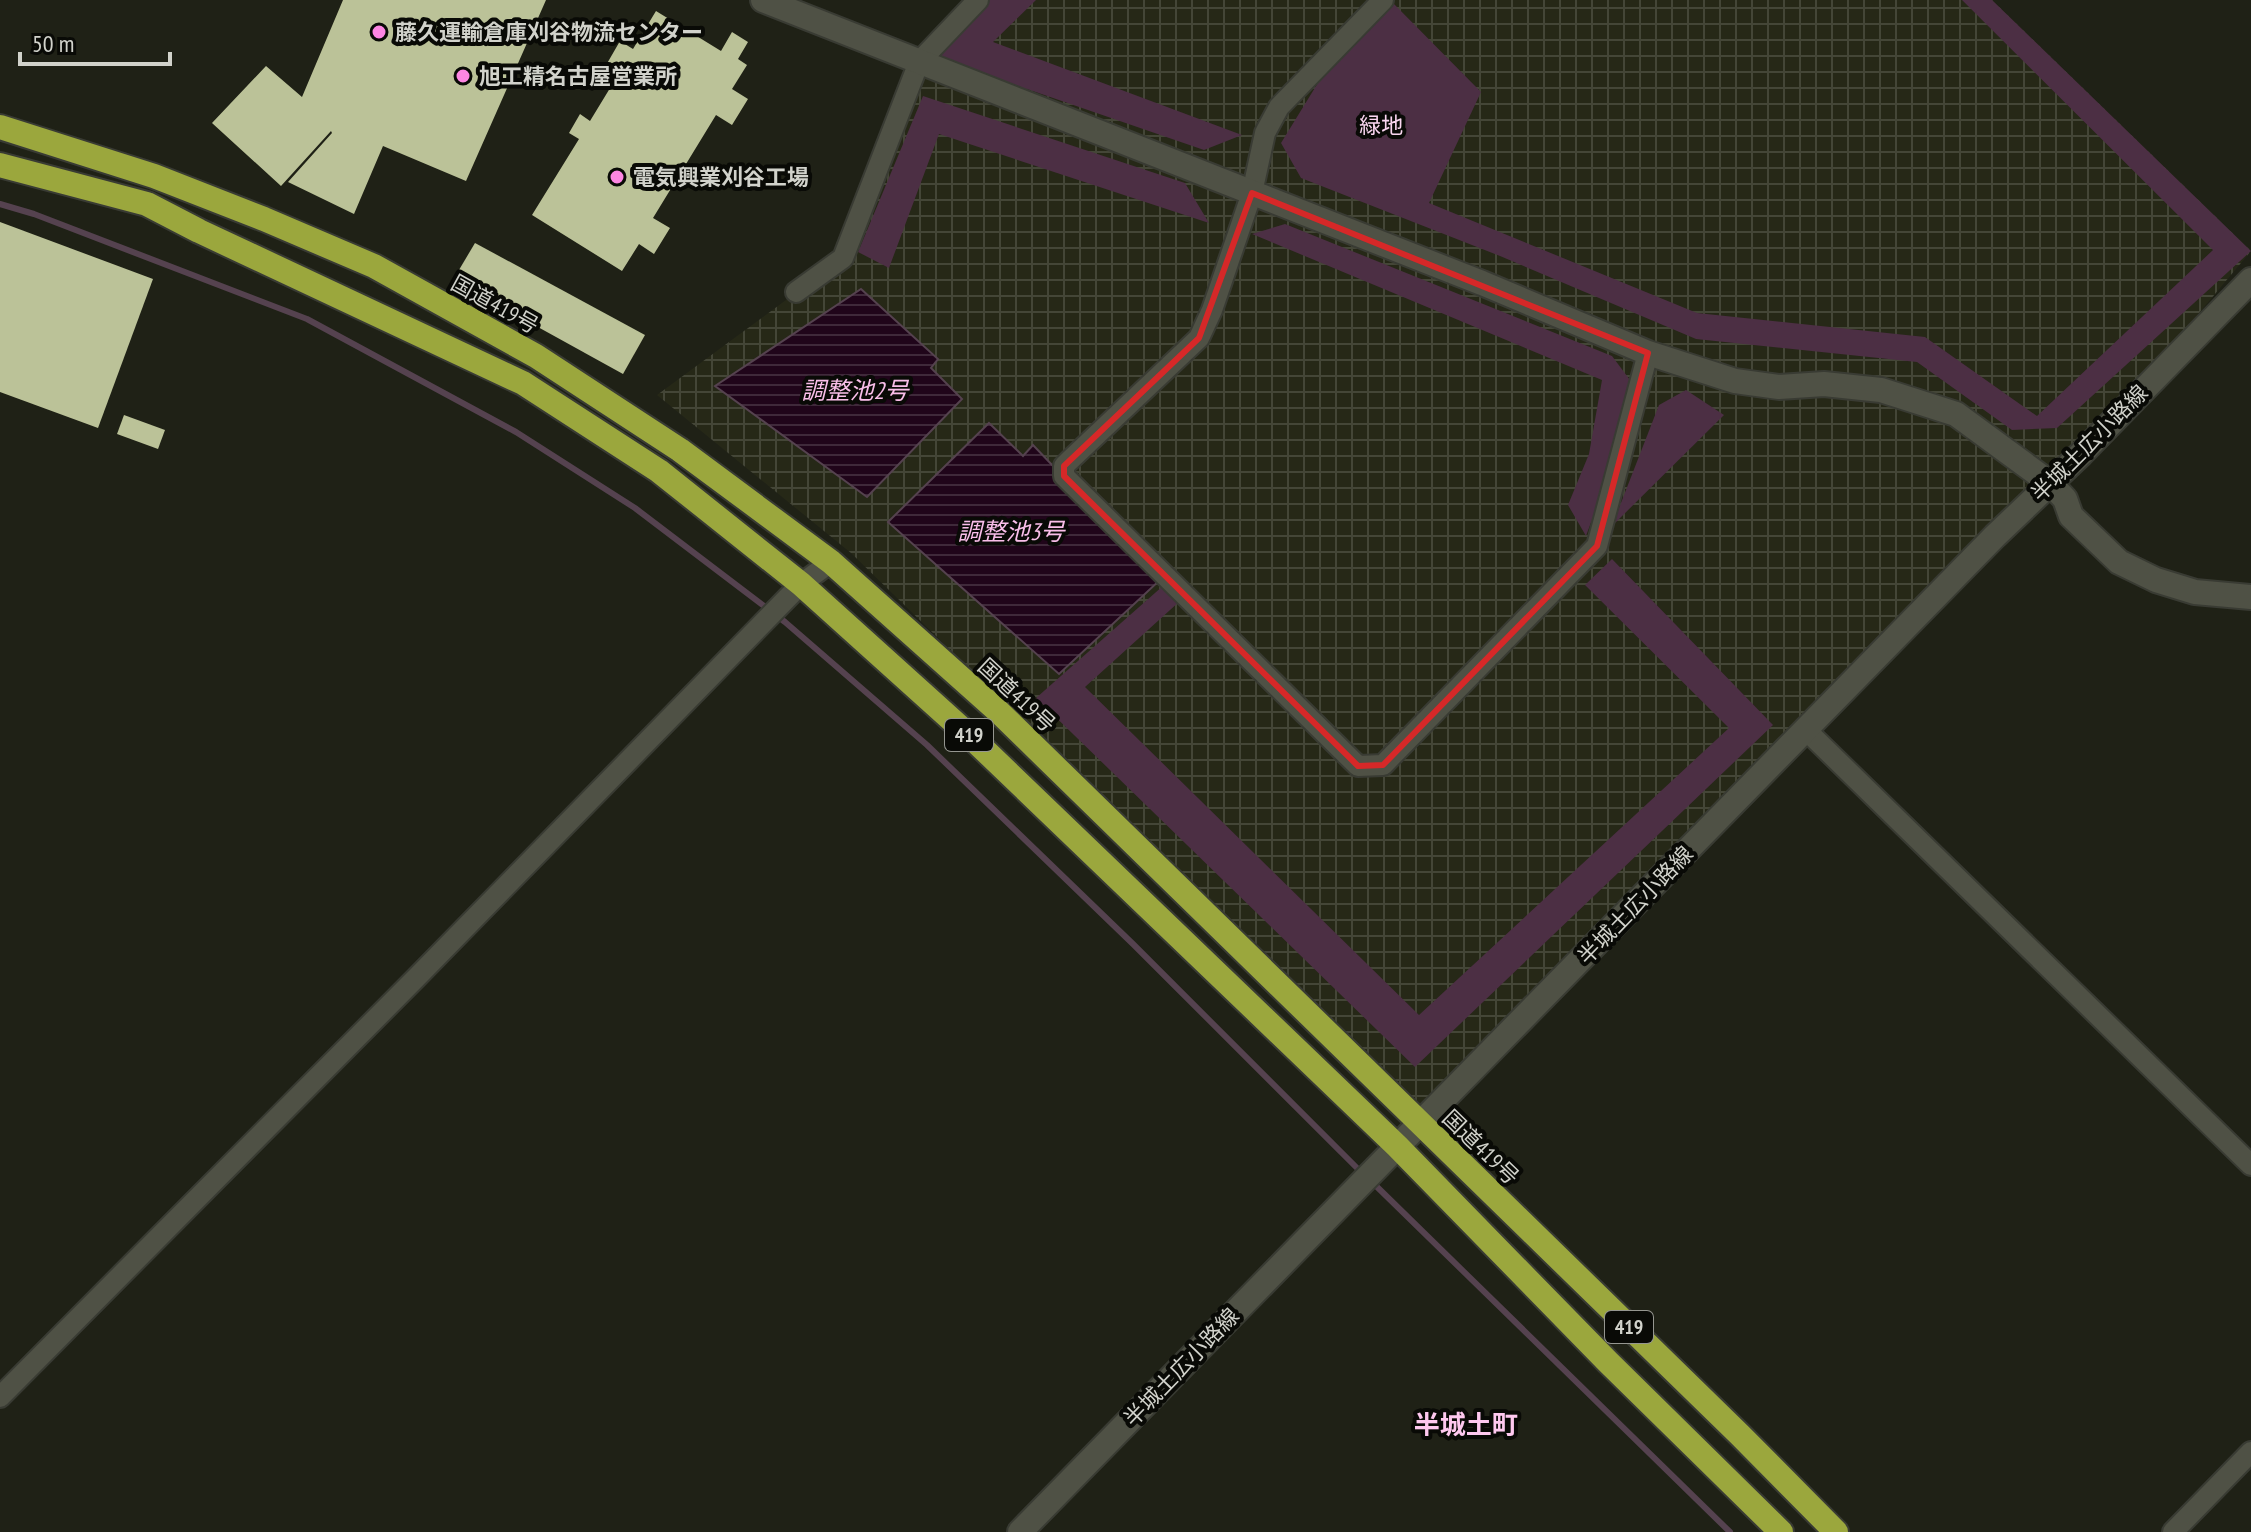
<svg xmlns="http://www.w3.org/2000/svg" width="2251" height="1532" font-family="'PT Sans Narrow','Noto Sans JP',sans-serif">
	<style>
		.industrial { fill: url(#industrial-grid) }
		.grass { fill: #4c2f44 }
		.water { fill: url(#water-rules); stroke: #55424f; stroke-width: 2 }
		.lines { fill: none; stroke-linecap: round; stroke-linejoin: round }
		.stream { stroke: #55424f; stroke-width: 6 }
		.building { fill: #bbc298 }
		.street-casing { stroke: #393b33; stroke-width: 24 }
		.secondary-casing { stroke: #393b33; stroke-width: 28 }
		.highway-casing { stroke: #393b33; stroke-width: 28 }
		.street { stroke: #4f5145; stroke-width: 20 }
		.secondary { stroke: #4f5145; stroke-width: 24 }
		.highway { stroke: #9ba73d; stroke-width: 24 }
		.marked { fill: none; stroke: #d62828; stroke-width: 6; stroke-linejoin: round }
		.poi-dot { fill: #fd86e2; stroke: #090a06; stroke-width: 3 }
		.labels { text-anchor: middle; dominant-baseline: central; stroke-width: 8; stroke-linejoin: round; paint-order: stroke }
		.shield { fill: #090a06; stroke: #959690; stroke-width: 2 }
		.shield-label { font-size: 20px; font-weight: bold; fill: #d1d2cb }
		.poi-label { font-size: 22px; font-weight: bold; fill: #d1d2cb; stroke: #090a06; text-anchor: start }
		.park-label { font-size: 22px; fill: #fad6f0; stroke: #090a06 }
		.street-label { font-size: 22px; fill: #d1d2cb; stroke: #090a06 }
		.water-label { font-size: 24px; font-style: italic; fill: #f9bee9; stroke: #090a06 }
		.quarter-label { font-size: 26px; font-weight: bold; fill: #fec8ef; stroke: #090a06 }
	</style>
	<defs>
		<pattern id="industrial-grid" width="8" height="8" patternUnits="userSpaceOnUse" patternTransform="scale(2)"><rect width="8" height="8" fill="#262817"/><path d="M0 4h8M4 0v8" fill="none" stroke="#444637"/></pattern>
		<pattern id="water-rules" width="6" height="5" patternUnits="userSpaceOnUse" patternTransform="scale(2)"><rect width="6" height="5" fill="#20051a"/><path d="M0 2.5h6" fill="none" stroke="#3f293a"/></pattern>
	</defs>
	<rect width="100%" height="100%" fill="#1f2116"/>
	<polygon class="industrial" points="978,0 1992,0 2251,251 2081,454 1420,1108 851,553 657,395 843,258 919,62"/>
	<g class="grass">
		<polygon points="989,0 1036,0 993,42 1242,135 1204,150 934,57"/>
		<polygon points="1962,0 1992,0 2251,251 2057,428 2012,430 1917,362 1696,339 1500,256 1301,178 1281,143 1324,73 1394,4 1481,92 1429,203 1697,313 1925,337 2037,416 2213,250"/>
		<polygon points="923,96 1185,183 1209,223 939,134 889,268 858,252"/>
		<polygon points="1285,224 1612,356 1630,380 1612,466 1586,536 1568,505 1589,454 1602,380 1252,234"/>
		<polygon points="1686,390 1724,415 1612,526 1659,405"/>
		<polygon points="1612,559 1773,725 1415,1067 1036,698 1164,585 1180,601 1085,687 1419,1015 1729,728 1585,585"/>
	</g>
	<g class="water">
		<polygon points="861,289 938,359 931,368 962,399 867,497 715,386"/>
		<polygon points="989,423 1023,456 1033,445 1161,579 1059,674 888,522"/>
	</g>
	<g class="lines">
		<g class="stream">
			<polyline points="0,204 34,214 307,319 516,432 635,508 785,622 927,745 1133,944 1364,1175"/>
			<polyline points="1372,1182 1730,1532"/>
		</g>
	</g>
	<g class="building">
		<polygon points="343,0 546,0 466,181 383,146 354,214 288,182 332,133 331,131 281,186 212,123 266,66 302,97"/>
		<polygon points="656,11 721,51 732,32 748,42 738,59 747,65 732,89 748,99 732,125 716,115 653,218 670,228 654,254 639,244 622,271 532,215 579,139 569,133 580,114 590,121 618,75 605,67 620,41 633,49"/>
		<polygon points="0,222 153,279 98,428 0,392"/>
		<polygon points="475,243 645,335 623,374 453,280"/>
		<polygon points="124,415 165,430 158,449 117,434"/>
	</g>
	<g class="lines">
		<defs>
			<g id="street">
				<polyline points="1383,0 1279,107 1265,133 1252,193 1212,310 1199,338 1069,461 1064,466 1064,476 1358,766 1383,765 1597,546 1648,353"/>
				<polyline points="796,292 843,258 919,62 978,0"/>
				<polyline points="1806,730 2251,1165"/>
				<polyline points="0,1397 419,975 801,584 831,562"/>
				<polyline points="2173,1532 2251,1452"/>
			</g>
			<g id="secondary">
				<polyline points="763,0 1482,283 1648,353 1735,381 1779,387 1824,384 1881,390 1956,414 2050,483 2065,499 2071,516 2119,562 2156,580 2195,592 2251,597"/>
				<polyline points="1020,1532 1995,536 2081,454 2251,280"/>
			</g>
			<g id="highway">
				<polyline points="0,127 154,176 264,219 374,266 536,356 680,450 831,562 999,712 1740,1435 1836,1532"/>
				<polyline points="0,165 147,204 199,231 523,383 659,471 801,584 973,739 1397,1146 1608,1362 1781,1532"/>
			</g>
		</defs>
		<use href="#street" class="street-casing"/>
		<use href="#secondary" class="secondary-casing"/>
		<use href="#highway" class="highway-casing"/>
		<use href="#street" class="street"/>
		<use href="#secondary" class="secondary"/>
		<use href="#highway" class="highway"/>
	</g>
	<path class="marked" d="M 1252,193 L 1648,353 L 1597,546 L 1383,765 L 1358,766 L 1064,476 L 1064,466 L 1199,338 Z"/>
	<g class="poi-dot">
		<circle cx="379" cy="32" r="8"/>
		<circle cx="463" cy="76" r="8"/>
		<circle cx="617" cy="177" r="8"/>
	</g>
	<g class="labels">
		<g class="shield">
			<rect x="945" y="719" width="48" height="32" rx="6"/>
			<rect x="1605" y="1311" width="48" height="32" rx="6"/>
		</g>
		<g class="shield-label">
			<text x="969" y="735">419</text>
			<text x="1629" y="1327">419</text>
		</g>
		<g class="poi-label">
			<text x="395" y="32">藤久運輸倉庫刈谷物流センター</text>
			<text x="479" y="76">旭工精名古屋営業所</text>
			<text x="633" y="177">電気興業刈谷工場</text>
		</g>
		<g class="park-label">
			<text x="1381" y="125">緑地</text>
		</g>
		<g class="street-label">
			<text transform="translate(495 304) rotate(29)">国道419号</text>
			<text transform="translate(2089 443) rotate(-45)">半城土広小路線</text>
			<text transform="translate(1017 695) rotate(43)">国道419号</text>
			<text transform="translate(1635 905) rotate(-46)">半城土広小路線</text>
			<text transform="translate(1481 1147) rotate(44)">国道419号</text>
			<text transform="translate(1181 1367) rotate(-46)">半城土広小路線</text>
		</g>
		<g class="water-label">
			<text x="855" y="390">調整池2号</text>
			<text x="1011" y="531">調整池3号</text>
		</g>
		<g class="quarter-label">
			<text x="1466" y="1424">半城土町</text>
		</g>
	</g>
	<path d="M20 52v12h150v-12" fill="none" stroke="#d1d2cb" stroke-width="4"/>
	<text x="32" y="52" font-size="24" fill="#d1d2cb" stroke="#090a06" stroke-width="6" paint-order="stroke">50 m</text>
</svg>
